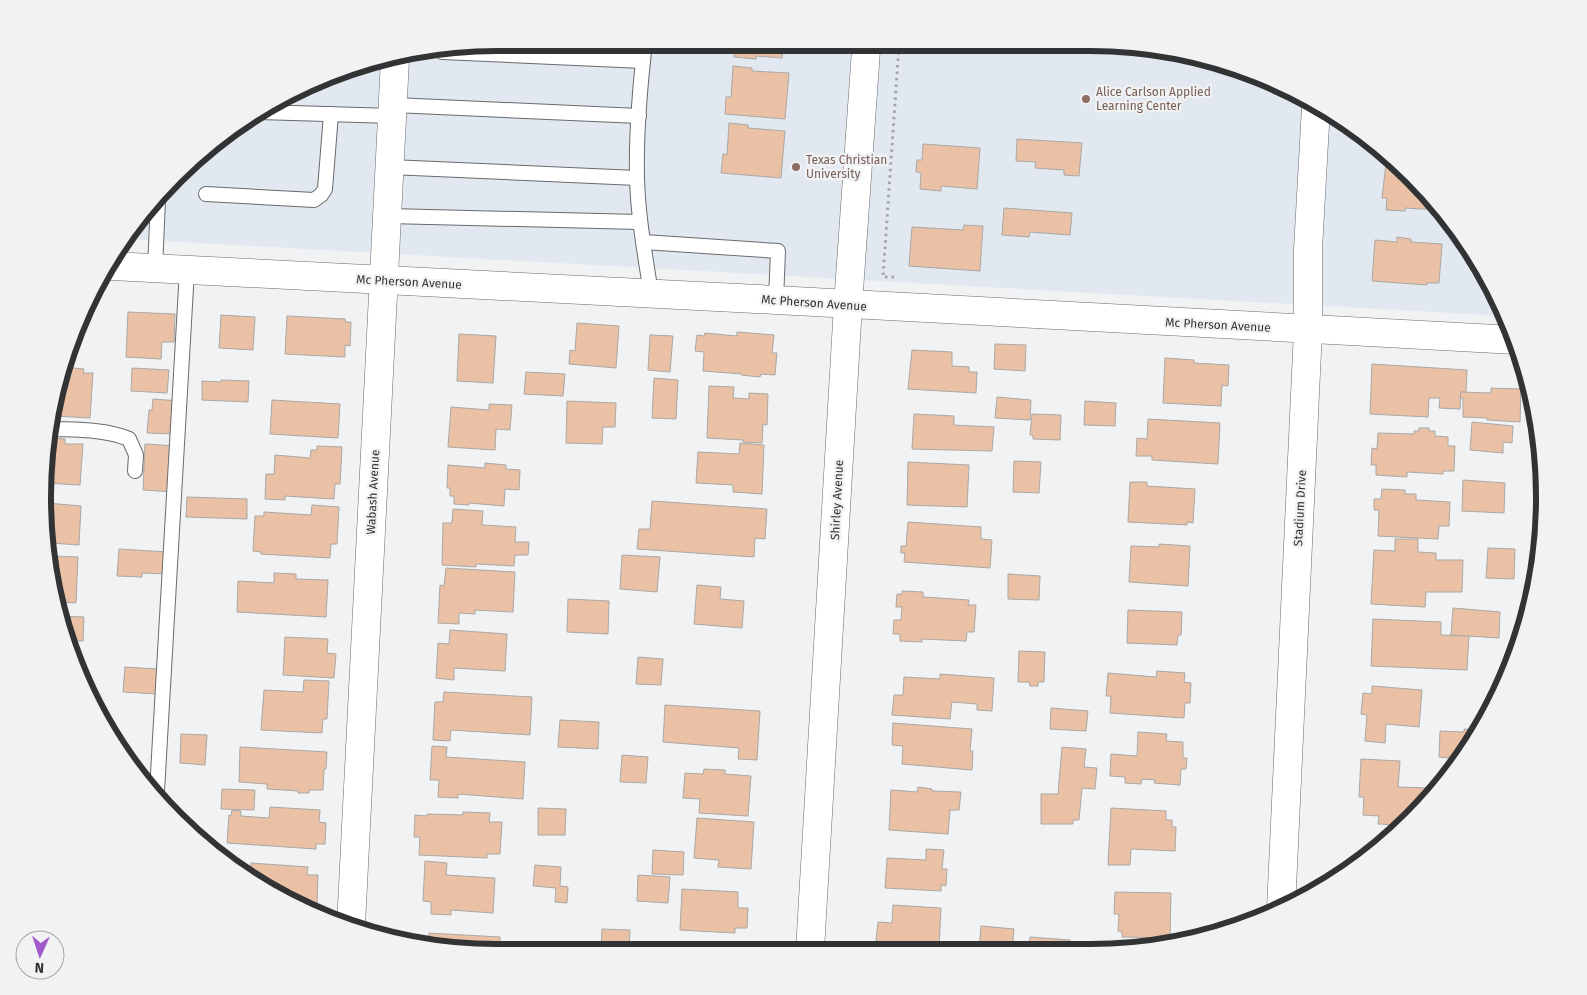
<svg xmlns="http://www.w3.org/2000/svg" width="1587" height="995" font-family="'Fira Sans',sans-serif">
	<style>
		.built { fill: #e1e8f0 }
		.building { fill: #eac1a4; stroke: #aaa8a6 }
		.lines { fill: none; stroke-linecap: round; stroke-linejoin: round }
		.lane-casing { stroke: #686a6c; stroke-width: 16 }
		.street-casing { stroke: #686a6c; stroke-width: 29 }
		.path { stroke: #a4a6a7; stroke-width: 3; stroke-dasharray: 2.5 4; stroke-linecap: butt }
		.lane { stroke: #fff; stroke-width: 14 }
		.street { stroke: #fff; stroke-width: 28 }
		.education-dot { fill: #8d6e63; stroke: #f0f2f4; stroke-width: 2 }
		.labels { text-anchor: middle; dominant-baseline: central; stroke-width: 4.5; stroke-linejoin: round; paint-order: stroke }
		.education-label { font-size: 12px; fill: #785e54; stroke: #f0f2f4; text-anchor: start }
		.street-label { font-size: 12px; fill: #323334; stroke: #f0f2f4 }
		.rim { fill: none; stroke: #323334; stroke-width: 6 }
	</style>
	<rect width="100%" height="100%" fill="#f0f2f4"/>
	<polygon class="built" points="498,43 1149,46 1263,77 1367,137 1432,198 1484,270 1505,316 127,239 137,220 244,119 352,67"/>
	<g class="building">
		<polygon points="735,44 783,44 782,58 756,56 756,59 734,57"/>
		<polygon points="733,66 752,68 752,71 789,73 785,119 725,114 726,97 731,97"/>
		<polygon points="729,123 748,125 748,128 785,131 781,178 721,173 723,154 727,155"/>
		<polygon points="1017,139 1082,143 1079,176 1064,175 1064,170 1035,168 1036,162 1016,161"/>
		<polygon points="923,144 980,148 977,189 941,186 941,191 920,189 921,173 916,172 917,160 922,160"/>
		<polygon points="1386,163 1395,164 1432,198 1441,210 1405,208 1405,211 1386,210 1387,198 1382,198"/>
		<polygon points="1004,208 1072,213 1070,235 1030,232 1029,237 1002,235"/>
		<polygon points="964,225 983,226 980,271 909,266 912,227 963,230"/>
		<polygon points="1397,237 1411,239 1411,242 1442,244 1439,283 1427,283 1427,285 1372,281 1375,240 1397,242"/>
		<polygon points="128,312 175,314 174,342 162,342 161,359 126,357"/>
		<polygon points="221,315 255,317 253,350 219,348"/>
		<polygon points="287,316 345,319 346,322 351,322 350,346 345,345 345,357 285,354"/>
		<polygon points="577,323 619,326 616,368 569,364 570,350 575,351"/>
		<polygon points="737,332 774,335 772,353 777,353 775,375 761,374 760,377 741,375 742,374 703,371 704,352 695,351 697,335 704,336 705,333 737,336"/>
		<polygon points="459,334 496,336 493,383 457,381"/>
		<polygon points="650,335 673,336 670,372 648,370"/>
		<polygon points="995,344 1026,345 1025,371 994,369"/>
		<polygon points="912,350 952,352 952,366 969,367 969,372 977,372 976,393 908,389"/>
		<polygon points="1165,358 1194,360 1194,363 1229,365 1228,386 1222,385 1221,406 1163,403"/>
		<polygon points="1372,364 1467,370 1466,392 1461,392 1460,409 1439,408 1440,398 1429,398 1428,417 1370,414"/>
		<polygon points="63,367 84,369 83,373 93,373 90,418 54,416"/>
		<polygon points="132,368 169,370 167,393 131,391"/>
		<polygon points="526,372 565,374 563,396 524,394"/>
		<polygon points="654,378 678,380 676,419 652,418"/>
		<polygon points="221,380 249,381 248,402 202,400 202,381 221,382"/>
		<polygon points="709,386 734,387 733,398 749,399 749,393 768,394 767,425 763,424 762,443 743,442 743,440 707,438"/>
		<polygon points="1491,388 1521,389 1520,422 1487,420 1487,418 1463,417 1463,398 1460,398 1461,392 1491,393"/>
		<polygon points="997,397 1031,400 1030,420 995,418"/>
		<polygon points="153,399 179,401 178,434 147,433 149,410 152,410"/>
		<polygon points="272,400 340,404 338,438 270,434"/>
		<polygon points="567,401 616,403 615,427 603,427 602,444 566,443"/>
		<polygon points="1085,401 1116,403 1115,426 1084,425"/>
		<polygon points="489,404 512,405 510,430 496,429 495,450 448,447 451,407 489,410"/>
		<polygon points="914,414 954,416 954,425 994,427 992,451 912,449"/>
		<polygon points="1032,414 1061,415 1060,440 1033,439 1033,435 1030,435"/>
		<polygon points="1148,419 1220,423 1218,464 1152,460 1152,456 1136,456 1137,438 1147,439"/>
		<polygon points="1472,422 1513,426 1512,443 1503,442 1503,453 1470,450"/>
		<polygon points="1419,428 1429,428 1429,431 1435,431 1435,436 1448,437 1448,446 1455,446 1454,471 1443,471 1443,474 1407,472 1407,477 1376,475 1376,465 1371,465 1372,448 1377,449 1378,433 1414,434 1414,431 1419,431"/>
		<polygon points="49,438 65,439 65,444 83,444 80,485 45,483 43,468"/>
		<polygon points="740,443 764,445 762,494 733,492 733,485 696,483 698,452 739,454"/>
		<polygon points="145,444 176,446 174,492 143,490"/>
		<polygon points="317,446 342,447 340,484 335,484 334,499 285,496 285,500 265,499 266,474 274,474 275,455 310,458 311,450 317,450"/>
		<polygon points="1014,461 1041,462 1039,493 1013,492"/>
		<polygon points="908,462 969,465 967,507 907,505"/>
		<polygon points="485,463 506,465 506,469 520,470 519,490 505,489 504,506 469,503 469,505 454,504 454,496 450,496 450,488 447,488 448,465 485,468"/>
		<polygon points="1463,480 1505,483 1504,513 1462,511"/>
		<polygon points="1130,482 1147,482 1147,486 1195,489 1193,523 1187,522 1187,525 1128,522"/>
		<polygon points="1382,489 1405,490 1405,494 1416,494 1416,500 1450,502 1449,526 1439,526 1438,539 1378,536 1379,510 1374,510 1374,499 1381,499"/>
		<polygon points="187,497 247,499 247,519 186,517"/>
		<polygon points="652,501 767,509 765,539 755,538 754,557 637,549 639,529 650,529"/>
		<polygon points="47,503 81,506 79,545 51,543"/>
		<polygon points="312,505 339,507 337,544 331,544 330,558 261,554 261,552 253,551 255,516 264,516 264,512 311,515"/>
		<polygon points="453,509 483,511 482,525 516,527 515,542 529,542 528,555 515,555 514,566 476,564 476,567 442,565 443,523 452,523"/>
		<polygon points="908,522 981,527 981,539 992,540 990,568 904,562 905,553 901,553 901,546 906,546"/>
		<polygon points="1395,539 1418,539 1418,552 1436,553 1436,560 1463,560 1462,592 1426,592 1425,607 1371,604 1374,550 1395,551"/>
		<polygon points="1159,544 1190,546 1188,586 1129,582 1131,546 1159,547"/>
		<polygon points="1488,548 1515,549 1514,579 1486,578"/>
		<polygon points="119,549 168,552 167,574 142,573 142,577 117,576"/>
		<polygon points="622,555 660,557 657,592 620,589"/>
		<polygon points="52,556 78,557 76,603 57,602"/>
		<polygon points="446,568 515,572 513,612 475,610 475,614 459,613 459,624 438,623 440,585 444,586"/>
		<polygon points="274,573 296,574 296,579 328,580 326,617 237,612 238,581 274,583"/>
		<polygon points="1008,574 1040,576 1039,600 1008,599"/>
		<polygon points="697,585 721,587 720,599 744,601 742,628 694,624"/>
		<polygon points="902,591 923,592 923,597 969,600 968,605 976,605 974,632 967,632 966,641 922,639 922,642 900,641 900,634 893,634 894,620 901,620 902,607 896,607 897,594 902,594"/>
		<polygon points="568,599 609,601 608,634 567,632"/>
		<polygon points="1453,608 1500,612 1499,638 1451,635"/>
		<polygon points="1128,610 1182,612 1181,635 1178,635 1177,645 1127,643"/>
		<polygon points="58,616 84,617 83,641 70,641"/>
		<polygon points="1373,619 1441,622 1441,635 1469,636 1467,670 1371,666"/>
		<polygon points="450,630 507,634 505,671 454,668 454,680 436,678 438,643 449,644"/>
		<polygon points="285,637 328,639 327,653 336,654 334,678 283,675"/>
		<polygon points="1019,651 1045,652 1044,682 1038,682 1038,686 1030,686 1029,682 1018,682"/>
		<polygon points="638,657 663,659 661,685 636,684"/>
		<polygon points="125,667 157,669 156,694 123,692"/>
		<polygon points="1157,671 1185,673 1184,682 1191,683 1190,703 1185,703 1184,718 1110,713 1111,696 1106,696 1108,673 1156,677"/>
		<polygon points="940,674 994,678 992,711 977,710 977,704 952,702 950,719 892,715 894,695 903,695 904,677 940,679"/>
		<polygon points="85,676 91,676 91,687"/>
		<polygon points="304,680 329,681 327,719 323,719 322,733 261,730 264,690 303,692"/>
		<polygon points="1372,686 1422,690 1419,727 1386,724 1385,743 1365,741 1367,715 1361,714 1363,693 1372,694"/>
		<polygon points="444,692 532,697 530,735 451,730 450,741 433,740 435,702 443,702"/>
		<polygon points="665,705 760,711 757,760 738,759 739,748 663,742"/>
		<polygon points="1051,708 1088,711 1086,731 1050,729"/>
		<polygon points="560,720 599,722 598,749 558,747"/>
		<polygon points="893,723 972,729 970,751 973,751 972,770 902,764 903,746 892,745"/>
		<polygon points="1464,729 1478,730 1460,759 1439,757 1440,731 1464,732"/>
		<polygon points="1138,732 1167,734 1166,741 1183,742 1183,758 1187,758 1186,769 1181,769 1180,785 1154,783 1155,780 1142,779 1141,784 1125,783 1125,777 1110,776 1111,754 1137,756"/>
		<polygon points="181,734 207,735 205,765 180,763"/>
		<polygon points="432,746 447,747 446,757 525,762 523,799 458,794 458,798 438,797 439,780 430,780"/>
		<polygon points="240,747 327,752 326,769 324,769 323,790 309,790 309,793 298,793 298,791 267,789 267,784 239,782"/>
		<polygon points="1062,747 1086,749 1084,767 1097,768 1095,789 1082,788 1079,820 1073,820 1073,824 1041,824 1041,794 1058,794"/>
		<polygon points="622,755 648,757 646,783 620,782"/>
		<polygon points="1361,759 1400,761 1398,787 1429,788 1429,797 1409,819 1398,818 1397,825 1378,824 1379,816 1363,815 1364,797 1359,797"/>
		<polygon points="704,769 725,770 725,774 751,776 748,816 699,813 700,799 683,798 685,773 703,774"/>
		<polygon points="918,787 932,789 932,791 961,792 959,810 950,810 948,834 889,830 891,790 917,792"/>
		<polygon points="222,789 255,790 254,810 221,809"/>
		<polygon points="270,807 320,810 319,822 326,823 325,844 316,844 316,849 227,843 229,815 231,816 232,810 241,811 241,816 269,818"/>
		<polygon points="538,808 566,809 565,835 538,835"/>
		<polygon points="1111,808 1166,811 1166,820 1172,820 1172,827 1176,827 1175,851 1131,849 1130,865 1108,865"/>
		<polygon points="463,812 490,813 489,822 502,822 500,854 487,854 487,858 419,855 420,837 414,837 415,815 427,816 427,814 463,815"/>
		<polygon points="697,818 754,822 751,869 718,867 719,860 694,858"/>
		<polygon points="926,849 944,850 942,869 947,869 946,886 941,885 941,891 885,888 887,858 926,860"/>
		<polygon points="653,850 684,852 683,875 652,874"/>
		<polygon points="425,861 447,863 446,875 495,878 493,913 451,910 451,915 431,914 431,902 423,901"/>
		<polygon points="251,863 308,867 307,875 318,875 317,905 306,904 306,908 250,875"/>
		<polygon points="535,865 561,867 560,886 568,887 567,903 555,902 556,888 533,886"/>
		<polygon points="638,875 670,877 668,903 637,901"/>
		<polygon points="682,889 738,892 738,908 748,908 747,928 735,928 735,933 680,930"/>
		<polygon points="1115,892 1171,893 1170,938 1122,937 1122,932 1118,931 1119,914 1114,914"/>
		<polygon points="893,905 941,908 939,947 893,944 893,942 876,941 878,922 892,923"/>
		<polygon points="981,926 1014,929 1012,951 979,950"/>
		<polygon points="602,929 630,930 629,949 601,949"/>
		<polygon points="429,933 500,937 500,949 438,949 429,946"/>
		<polygon points="1030,937 1070,940 1069,951 1029,951"/>
		<polygon points="655,943 729,948 729,950 655,950"/>
	</g>
	<g class="lines">
		<defs>
			<g id="lane">
				<path d="M 645,43 C 640,86 636,136 637,178 C 638,217 645,255 651,293"/>
				<polyline points="442,52 643,61"/>
				<polyline points="394,105 639,116"/>
				<polyline points="259,112 393,116"/>
				<polyline points="390,167 637,178"/>
				<polyline points="206,194 314,200 321,195 325,189 331,114"/>
				<polyline points="388,216 640,222"/>
				<polyline points="644,242 778,251 776,300"/>
				<polyline points="155,269 158,200"/>
				<path d="M 51,429 C 77,430 105,429 129,439 L 136,455 L 135,471"/>
				<polyline points="157,791 187,270"/>
			</g>
			<g id="street">
				<polyline points="112,266 776,300 1515,340"/>
				<polyline points="1281,909 1308,330 1308,249 1316,107"/>
				<polyline points="351,925 395,59"/>
				<polyline points="810,950 848,305 866,50"/>
			</g>
		</defs>
		<use href="#lane" class="lane-casing"/>
		<use href="#street" class="street-casing"/>
		<polyline class="path" points="894,277 883,277 899,45"/>
		<use href="#lane" class="lane"/>
		<use href="#street" class="street"/>
	</g>
	<g class="education-dot">
		<circle cx="1086" cy="99" r="5"/>
		<circle cx="796" cy="167" r="5"/>
	</g>
	<g class="labels">
		<g class="education-label">
			<text x="1096" y="92">Alice Carlson Applied<tspan x="1096" dy="14">Learning Center</tspan></text>
			<text x="806" y="160">Texas Christian<tspan x="806" dy="14">University</tspan></text>
		</g>
		<g class="street-label">
			<text transform="translate(409 282) rotate(3)">Mc Pherson Avenue</text>
			<text transform="translate(814 303) rotate(4)">Mc Pherson Avenue</text>
			<text transform="translate(1218 325) rotate(3)">Mc Pherson Avenue</text>
			<text transform="translate(373 492) rotate(-87)">Wabash Avenue</text>
			<text transform="translate(837 500) rotate(-87)">Shirley Avenue</text>
			<text transform="translate(1300 508) rotate(-87)">Stadium Drive</text>
		</g>
	</g>
	<path d="M0 0H1587V995H0ZM497 51H1090A446 446 0 0 1 1536 497V498A446 446 0 0 1 1090 944H497A446 446 0 0 1 51 498V497A446 446 0 0 1 497 51Z" fill="#f0f2f4" fill-rule="evenodd"/>
	<path class="rim" d="M497 51H1090A446 446 0 0 1 1536 497V498A446 446 0 0 1 1090 944H497A446 446 0 0 1 51 498V497A446 446 0 0 1 497 51Z"/>
	<g transform="translate(40 955) rotate(183)"><circle r="24" fill="#f0f2f4" stroke="#a4a6a7"/>
	<path d="M0-4L9 19L0 12L-9 19Z" fill="#a158cb"/>
	<text y="-8" font-size="14" font-weight="bold" text-anchor="middle" fill="#323334">N</text>
	</g>
</svg>
